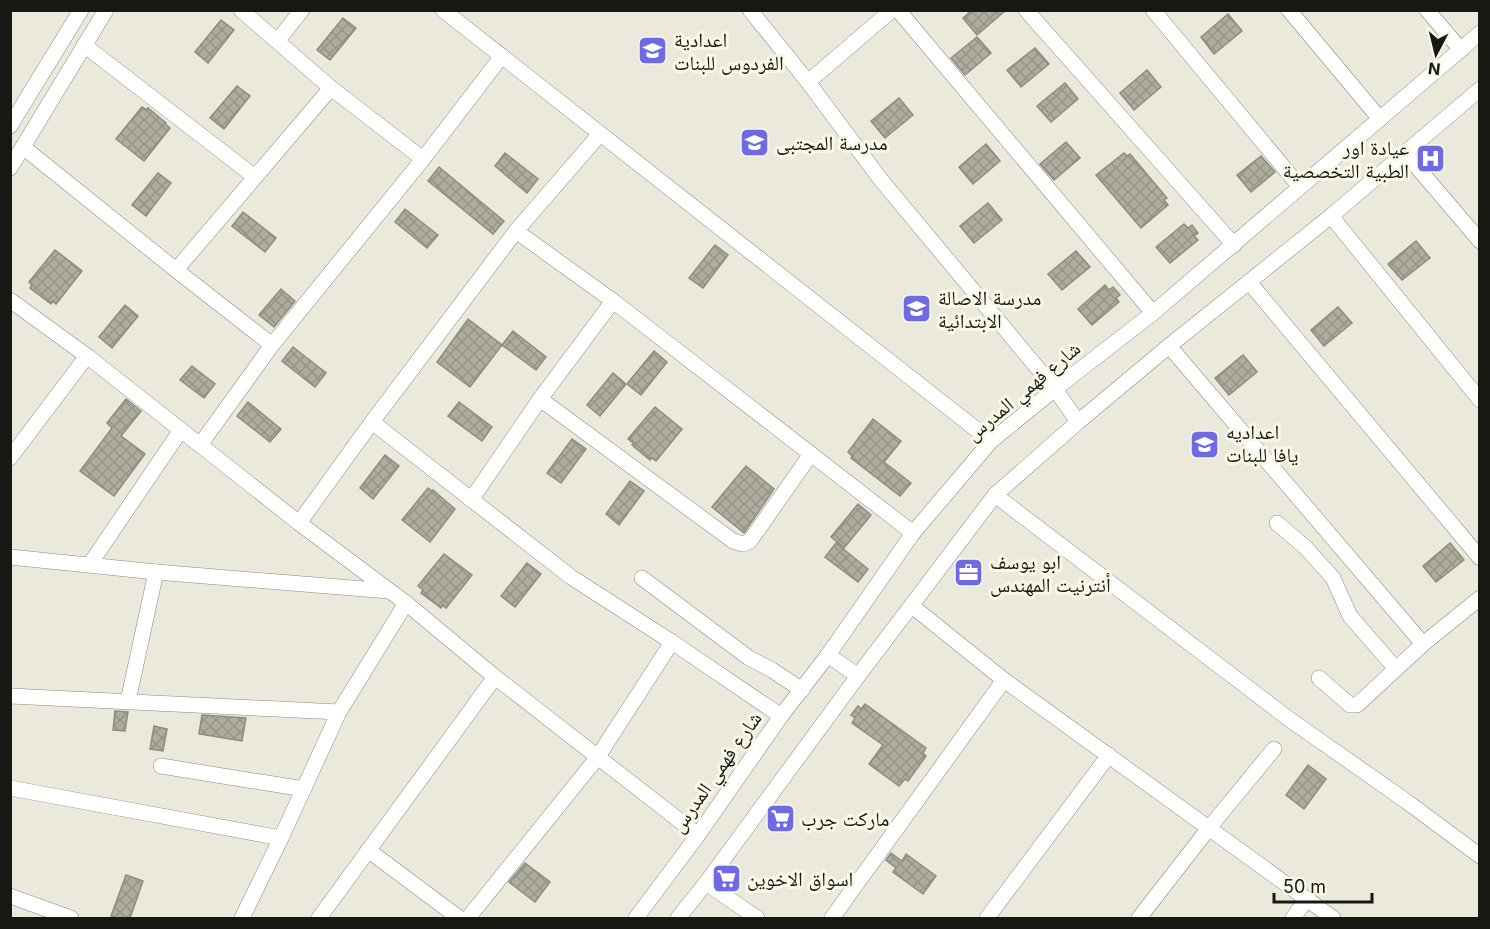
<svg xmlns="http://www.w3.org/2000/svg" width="1490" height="929" font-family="Inter,'Noto Naskh Arabic',sans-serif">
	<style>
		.building { fill: url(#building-cross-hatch); stroke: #8e8c7f; stroke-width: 1.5 }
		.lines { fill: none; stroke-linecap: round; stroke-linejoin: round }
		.minor-casing { stroke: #8c8a7d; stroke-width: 16 }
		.minor { stroke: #fff; stroke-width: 15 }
		.labels { text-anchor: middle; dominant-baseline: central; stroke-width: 6; stroke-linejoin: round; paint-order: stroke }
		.poi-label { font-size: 20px; fill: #181813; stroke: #f8f7e8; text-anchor: start }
		.street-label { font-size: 20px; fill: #181813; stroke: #f8f7e8 }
	</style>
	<defs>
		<pattern id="building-cross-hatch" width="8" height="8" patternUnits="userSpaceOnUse" patternTransform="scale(1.5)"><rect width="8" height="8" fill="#aeac9e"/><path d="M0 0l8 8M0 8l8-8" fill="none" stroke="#959387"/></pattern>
	</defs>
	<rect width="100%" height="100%" fill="#ebe9db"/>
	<g class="building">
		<polygon points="972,10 1006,10 977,35 963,18"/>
		<polygon points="1228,14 1242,31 1214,54 1201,37"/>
		<polygon points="343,18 356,28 330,60 317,50"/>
		<polygon points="221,20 234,30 208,63 195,52"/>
		<polygon points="977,37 991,53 965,75 951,58"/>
		<polygon points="1035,48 1049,64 1021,87 1007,70"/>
		<polygon points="1147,70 1161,87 1134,110 1120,93"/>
		<polygon points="1065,83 1078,99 1051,122 1037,106"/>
		<polygon points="237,86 250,96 224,129 210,118"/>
		<polygon points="899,98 913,115 885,138 871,121"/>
		<polygon points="142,107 147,110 148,108 166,123 165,124 170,128 144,161 116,139"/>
		<polygon points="1066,142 1080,158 1054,180 1040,164"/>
		<polygon points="986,144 1000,161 973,184 959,167"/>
		<polygon points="505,153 538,179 527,193 495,166"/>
		<polygon points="1124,153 1127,156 1130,154 1167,198 1164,200 1168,205 1141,228 1096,175"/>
		<polygon points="1261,156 1275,172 1251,192 1237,175"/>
		<polygon points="439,167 504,221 493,234 428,181"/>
		<polygon points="158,173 171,183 146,216 132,205"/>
		<polygon points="988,203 1002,220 974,243 960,226"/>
		<polygon points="405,209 438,235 427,248 395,222"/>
		<polygon points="243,212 276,238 265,252 232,226"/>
		<polygon points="1184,224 1188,228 1192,225 1198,233 1194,236 1198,240 1170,263 1156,247"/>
		<polygon points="1416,241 1430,258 1402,280 1388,264"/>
		<polygon points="715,245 728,255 703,288 689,278"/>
		<polygon points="55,250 82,271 56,304 53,301 51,304 30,288 32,285 29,282"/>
		<polygon points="1076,251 1090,267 1062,290 1048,274"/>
		<polygon points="1105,285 1109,290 1113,287 1120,295 1116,298 1119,302 1092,325 1078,309"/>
		<polygon points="281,289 295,301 274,327 259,315"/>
		<polygon points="125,305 138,316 112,348 99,337"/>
		<polygon points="1338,307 1352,323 1324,346 1311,330"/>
		<polygon points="468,319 502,345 470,387 437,362"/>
		<polygon points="513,331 546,357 536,370 502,345"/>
		<polygon points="293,347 326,373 315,387 282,361"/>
		<polygon points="654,351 667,362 641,395 627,384"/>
		<polygon points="1243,355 1257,372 1229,395 1215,378"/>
		<polygon points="192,366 215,384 204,398 180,380"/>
		<polygon points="613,373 626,384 600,416 587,405"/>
		<polygon points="126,399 141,411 121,436 145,454 114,496 80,471 112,428 107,423"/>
		<polygon points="248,402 281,429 270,442 237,416"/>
		<polygon points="459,402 492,427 482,441 448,416"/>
		<polygon points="655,407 682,429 656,461 652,458 650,460 632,445 633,443 628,439"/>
		<polygon points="873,419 901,441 884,462 911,483 900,496 851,458 852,456 848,452"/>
		<polygon points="572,439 586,449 561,483 547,473"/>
		<polygon points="385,455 399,466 373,499 360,488"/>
		<polygon points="746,466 774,489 744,533 712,507"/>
		<polygon points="630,481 644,491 619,525 606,514"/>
		<polygon points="428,488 432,491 433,490 455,509 430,542 402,520"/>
		<polygon points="858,504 871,515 844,548 831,537"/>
		<polygon points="836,543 868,569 858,582 825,557"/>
		<polygon points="1450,543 1464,560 1436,582 1423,566"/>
		<polygon points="444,554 472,575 446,608 443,605 441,608 421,593 423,590 418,586"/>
		<polygon points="527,563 541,574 515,607 501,596"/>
		<polygon points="865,704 926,748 923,753 926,756 908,781 905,779 899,786 869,764 883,745 852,723 855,718 851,715 858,706 861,709"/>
		<polygon points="115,711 128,712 125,731 113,730"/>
		<polygon points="202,715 246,718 242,741 199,734"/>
		<polygon points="154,726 167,729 163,751 150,749"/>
		<polygon points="1308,765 1326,779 1304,809 1286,795"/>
		<polygon points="891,853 902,861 906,854 936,876 923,894 893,872 896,868 886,860"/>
		<polygon points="525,863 550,882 535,902 509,882"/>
		<polygon points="126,875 143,881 130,918 117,918 111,916"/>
	</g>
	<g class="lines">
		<defs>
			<g id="minor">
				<polyline points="241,10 331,88 423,159"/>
				<polyline points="443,10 991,441"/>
				<polyline points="750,10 808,82 881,180 1055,389 1078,422"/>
				<polyline points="898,10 1153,313"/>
				<polyline points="1026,10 1234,245"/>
				<polyline points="1153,10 1300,187"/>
				<polyline points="1289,10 1380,119"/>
				<polyline points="1427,10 1461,50"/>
				<polyline points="278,40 302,10"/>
				<polyline points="84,45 255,177"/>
				<polyline points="808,82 892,10"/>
				<polyline points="10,126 81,10"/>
				<polyline points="23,147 176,270 272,345"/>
				<polyline points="1405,153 1480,241"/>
				<polyline points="10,168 106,10"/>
				<polyline points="1331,216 1480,400"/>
				<polyline points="516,231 613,301 913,533"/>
				<polyline points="176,270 331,88"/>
				<polyline points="1249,282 1480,558"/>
				<polyline points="10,300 87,356 299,523 406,603 495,677 698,835"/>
				<polyline points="1169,346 1423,644"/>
				<polyline points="540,399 733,541 743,544 750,541 811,454"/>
				<polyline points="372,422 571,577 672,642 781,716"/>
				<polyline points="200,445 272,345 423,159 502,56"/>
				<polyline points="10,458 87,356"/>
				<polyline points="995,495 1289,719 1406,801 1480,856"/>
				<polyline points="471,500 540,399 613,301"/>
				<polyline points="299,523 372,422 516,231 600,134"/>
				<polyline points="1277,523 1306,548 1333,578 1350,616 1396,669"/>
				<polyline points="10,557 156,572 389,591"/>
				<polyline points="90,564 181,430"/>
				<polyline points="642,578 749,658 772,670 802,690"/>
				<polyline points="912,606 1004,680 1333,918"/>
				<polyline points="828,655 858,676"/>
				<polyline points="1319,678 1350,705 1357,705 1423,644 1480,598"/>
				<polyline points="10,696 339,712"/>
				<polyline points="128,701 156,572"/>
				<polyline points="161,766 304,789"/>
				<polyline points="10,788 281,838"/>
				<polyline points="368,850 459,918"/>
				<polyline points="706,883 757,918"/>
				<polyline points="10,896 71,918"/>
				<polyline points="242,918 281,838 339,712 406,603"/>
				<polyline points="319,918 495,677"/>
				<polyline points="468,918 597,758 672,642"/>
				<polyline points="636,918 698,835 781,716 828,655 913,533 991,441 1055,389 1153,313 1480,33"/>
				<polyline points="678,918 706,883 858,676 995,495 1078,422 1169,346 1331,216 1480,89"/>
				<polyline points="832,918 1004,680"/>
				<polyline points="987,918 1109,755"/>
				<polyline points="1139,918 1209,828 1274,749"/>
				<polyline points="1293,918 1306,900"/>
			</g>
		</defs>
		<use href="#minor" class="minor-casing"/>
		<use href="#minor" class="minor"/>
	</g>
	<defs>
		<symbol id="school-square" viewBox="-11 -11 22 22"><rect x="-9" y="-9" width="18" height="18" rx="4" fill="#6f69e4" stroke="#f8f7e8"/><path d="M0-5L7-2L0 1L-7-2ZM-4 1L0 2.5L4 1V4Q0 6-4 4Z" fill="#fff"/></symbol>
		<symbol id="hospital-square" viewBox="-11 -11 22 22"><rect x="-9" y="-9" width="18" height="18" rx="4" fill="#6f69e4" stroke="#f8f7e8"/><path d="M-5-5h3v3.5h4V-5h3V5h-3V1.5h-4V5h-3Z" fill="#fff"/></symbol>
		<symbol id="office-square" viewBox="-11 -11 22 22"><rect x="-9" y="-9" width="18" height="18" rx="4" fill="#6f69e4" stroke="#f8f7e8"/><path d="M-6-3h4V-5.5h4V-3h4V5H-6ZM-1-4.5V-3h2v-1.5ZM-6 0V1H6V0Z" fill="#fff"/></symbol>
		<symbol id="supermarket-square" viewBox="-11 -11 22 22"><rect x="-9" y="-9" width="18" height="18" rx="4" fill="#6f69e4" stroke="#f8f7e8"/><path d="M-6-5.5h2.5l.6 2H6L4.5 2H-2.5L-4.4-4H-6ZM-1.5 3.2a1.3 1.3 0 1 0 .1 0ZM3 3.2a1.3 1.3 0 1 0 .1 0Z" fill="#fff"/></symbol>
	</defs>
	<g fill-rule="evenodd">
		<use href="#school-square" x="636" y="34" width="33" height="33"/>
		<use href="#school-square" x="738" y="126" width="33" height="33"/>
		<use href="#hospital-square" x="1414" y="142" width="33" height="33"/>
		<use href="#school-square" x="900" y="292" width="33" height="33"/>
		<use href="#school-square" x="1188" y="428" width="33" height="33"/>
		<use href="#office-square" x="952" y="556" width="33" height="33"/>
		<use href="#supermarket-square" x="764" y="802" width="33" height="33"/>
		<use href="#supermarket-square" x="710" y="862" width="33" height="33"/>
	</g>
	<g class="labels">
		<g class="poi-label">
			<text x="674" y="40">اعدادية<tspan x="674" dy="23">الفردوس للبنات</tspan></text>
			<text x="776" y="143">مدرسة المجتبى</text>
			<text x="1409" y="148" text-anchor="end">عيادة اور<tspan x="1409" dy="23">الطبية التخصصية</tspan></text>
			<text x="938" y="298">مدرسة الاصالة<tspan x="938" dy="23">الابتدائية</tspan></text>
			<text x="1226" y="432">اعداديه<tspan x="1226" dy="23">يافا للبنات</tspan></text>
			<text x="990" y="562">ابو يوسف<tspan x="990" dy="23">أنترنيت المهندس</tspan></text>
			<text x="801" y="819">ماركت جرب</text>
			<text x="747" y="879">اسواق الاخوين</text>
		</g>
		<g class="street-label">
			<text transform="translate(1023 391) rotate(-40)">شارع فهمي المدرس</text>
			<text transform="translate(716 772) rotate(-55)">شارع فهمي المدرس</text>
		</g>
	</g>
	<rect width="1490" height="929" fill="none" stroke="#181813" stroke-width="24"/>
	<g transform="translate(1436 54) rotate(187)" stroke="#f8f7e8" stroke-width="4.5" paint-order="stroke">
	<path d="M0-4.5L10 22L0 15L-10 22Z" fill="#181813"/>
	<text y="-9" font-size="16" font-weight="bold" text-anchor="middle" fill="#181813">N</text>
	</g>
	<path d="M1274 893v9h98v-9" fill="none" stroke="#181813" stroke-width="3"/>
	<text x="1283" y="893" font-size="18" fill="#181813" stroke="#f8f7e8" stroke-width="4.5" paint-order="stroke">50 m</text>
</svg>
